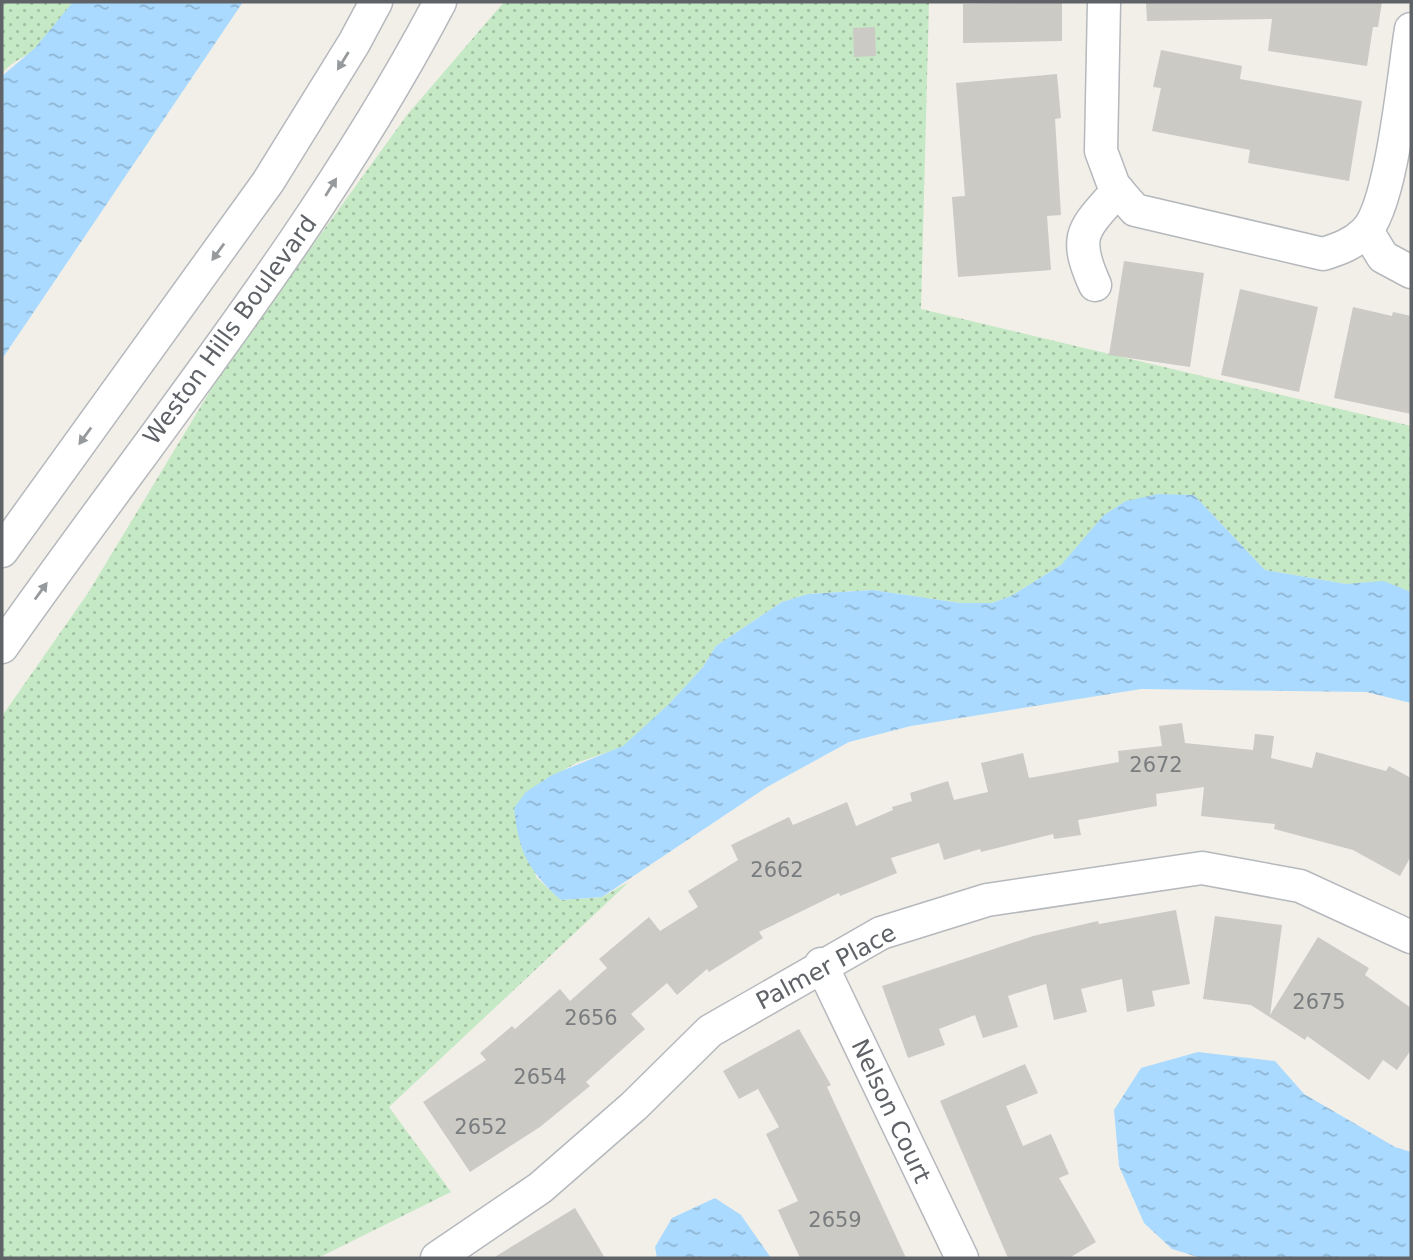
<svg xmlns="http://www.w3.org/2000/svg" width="1413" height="1260" font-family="'DejaVu Sans',sans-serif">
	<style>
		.grass { fill: url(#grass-dots) }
		.water { fill: url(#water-ripples) }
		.building { fill: #cccac5 }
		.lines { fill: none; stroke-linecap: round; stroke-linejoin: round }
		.minor-casing { stroke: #b5b8bc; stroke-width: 35 }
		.minor { stroke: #fff; stroke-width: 32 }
		.oneway { fill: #979a9d }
		.labels { text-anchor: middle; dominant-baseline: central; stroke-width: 5; stroke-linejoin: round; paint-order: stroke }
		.number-label { font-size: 21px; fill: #7a7d7f }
		.street-label { font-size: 24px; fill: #5f6368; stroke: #fff }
	</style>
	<defs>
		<pattern id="grass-dots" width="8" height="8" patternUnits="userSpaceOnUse" patternTransform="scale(1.75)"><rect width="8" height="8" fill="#c5e8c5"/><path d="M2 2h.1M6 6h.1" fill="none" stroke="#a3c0a4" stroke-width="1.8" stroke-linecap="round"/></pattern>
		<pattern id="water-ripples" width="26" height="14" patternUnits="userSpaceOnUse" patternTransform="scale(1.75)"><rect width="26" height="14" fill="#aadaff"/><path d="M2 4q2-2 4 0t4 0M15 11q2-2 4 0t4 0" fill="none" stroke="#8eb4d2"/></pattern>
	</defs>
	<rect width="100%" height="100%" fill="#f1efe8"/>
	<g class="grass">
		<path d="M 2,2 L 76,2 C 60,14 53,36 37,48 C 24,58 11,61 2,74 Z"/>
		<polygon points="504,2 929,2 921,309 1411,426 1411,592 1384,582 1346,584 1265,570 1194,495 1079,545 1061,565 1011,596 992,603 960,603 873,590 808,594 782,602 716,646 703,667 669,704 623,747 576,763 526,792 536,877 561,900 602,897 629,882 389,1107 451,1192 318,1258 2,1258 2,716 88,593 224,368 407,115"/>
	</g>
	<g class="water">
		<polygon points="73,2 243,2 2,359 2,76 35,48"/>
		<path d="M 1158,494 L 1194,495 L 1265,570 L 1346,584 L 1384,581 L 1411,592 L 1411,703 L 1366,692 L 1141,689 L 911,726 L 849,742 L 767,787 L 602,897 L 561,900 C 528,870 519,853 514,808 L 526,792 L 552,775 L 623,746 L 669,704 L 703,667 L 716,646 L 782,602 L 808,594 L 873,590 L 960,603 L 992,603 L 1011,596 L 1061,565 L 1104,515 L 1126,501 Z"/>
		<polygon points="1198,1052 1275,1061 1304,1094 1395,1147 1411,1152 1411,1258 1201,1258 1172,1249 1144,1223 1119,1166 1114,1110 1141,1068"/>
		<polygon points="715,1198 741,1215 771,1258 657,1258 655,1247 672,1218"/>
	</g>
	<g class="building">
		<polygon points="1062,2 1062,41 963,43 963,4"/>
		<polygon points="1146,2 1382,2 1378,27 1373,27 1367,66 1268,51 1272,19 1147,21"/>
		<polygon points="875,27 876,56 854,57 853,28"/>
		<polygon points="1161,50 1242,66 1240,79 1362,101 1349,181 1248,163 1250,150 1152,131 1161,88 1153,87"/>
		<polygon points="1057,74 1061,118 1055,119 1061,215 1047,216 1051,270 958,277 952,197 965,196 956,83"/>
		<polygon points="1124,261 1204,273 1190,367 1109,355"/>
		<polygon points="1240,289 1318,307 1299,392 1221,375"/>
		<polygon points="1353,307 1392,316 1393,312 1411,316 1411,414 1334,398"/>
		<polygon points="1182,723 1185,743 1253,750 1255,734 1274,736 1271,758 1312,768 1316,752 1386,771 1389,766 1411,778 1411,856 1400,876 1353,850 1274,829 1275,824 1201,816 1204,787 1156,794 1157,806 1078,820 1081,835 1054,839 1053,834 981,852 980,849 944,860 939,843 891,858 897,873 840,896 839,893 759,932 763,938 709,972 707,969 677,995 667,983 631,1014 645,1029 586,1082 590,1086 540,1127 470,1172 423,1102 486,1060 480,1053 512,1026 515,1029 560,989 570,1001 607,968 599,959 649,917 660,931 698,907 688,891 738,860 731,845 789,817 793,825 847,802 856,826 893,810 892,807 912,801 910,793 948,781 954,800 988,792 981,763 1023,753 1029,778 1119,762 1118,751 1162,746 1159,726"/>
		<polygon points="1176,910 1190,984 1152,991 1155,1006 1127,1012 1122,979 1081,989 1087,1012 1054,1020 1046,984 1008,996 1018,1027 983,1038 975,1015 939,1029 945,1045 908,1058 882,986 1033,936 1098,921 1099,924"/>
		<polygon points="1215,916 1282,925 1270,1015 1318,937 1369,968 1365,975 1411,1008 1411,1050 1397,1070 1383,1060 1369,1080 1307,1036 1305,1040 1251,1005 1203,999"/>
		<polygon points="799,1029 831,1085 827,1087 906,1258 800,1258 778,1210 798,1201 766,1134 779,1127 758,1089 739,1099 723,1071"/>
		<polygon points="1025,1064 1038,1093 1006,1106 1023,1146 1051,1134 1069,1174 1059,1178 1096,1242 1069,1258 1008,1258 940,1101"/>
		<polygon points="575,1208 605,1258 493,1258"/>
	</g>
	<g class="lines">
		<defs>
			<g id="minor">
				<path d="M 1104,2 L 1101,151 L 1114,186 L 1135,210 L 1323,254 C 1339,249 1353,244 1365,232 C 1392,207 1404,71 1411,29"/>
				<polyline points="1367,231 1383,257 1411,272"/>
				<path d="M 1095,285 C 1072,234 1084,229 1118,190"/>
				<polyline points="2,551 268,182 354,43 376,2"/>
				<path d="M 2,647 C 151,435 319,232 440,2"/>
				<polyline points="821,964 962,1258"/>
				<polyline points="437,1258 540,1188 634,1106 710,1031 881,933 987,900 1202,868 1300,886 1411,937"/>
			</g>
		</defs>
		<use href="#minor" class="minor-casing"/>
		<use href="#minor" class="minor"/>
	</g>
	<defs><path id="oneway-solid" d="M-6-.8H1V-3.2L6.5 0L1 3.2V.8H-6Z" transform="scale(1.75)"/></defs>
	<g class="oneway">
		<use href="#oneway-solid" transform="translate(343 61) rotate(122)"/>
		<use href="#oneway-solid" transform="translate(331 187) rotate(-58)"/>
		<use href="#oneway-solid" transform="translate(218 252) rotate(126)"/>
		<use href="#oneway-solid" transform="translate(85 436) rotate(126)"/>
		<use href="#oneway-solid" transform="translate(41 591) rotate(-54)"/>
	</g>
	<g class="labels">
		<g class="number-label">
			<text x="1156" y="765">2672</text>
			<text x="777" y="870">2662</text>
			<text x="1319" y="1002">2675</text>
			<text x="591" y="1018">2656</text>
			<text x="540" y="1077">2654</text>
			<text x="481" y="1127">2652</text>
			<text x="835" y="1220">2659</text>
		</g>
		<g class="street-label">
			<text transform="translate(230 330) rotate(-54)">Weston Hills Boulevard</text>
			<text transform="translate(826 967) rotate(-28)">Palmer Place</text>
			<text transform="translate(891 1111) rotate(65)">Nelson Court</text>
		</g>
	</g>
	<rect width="1413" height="1260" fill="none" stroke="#5f6368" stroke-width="7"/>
</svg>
